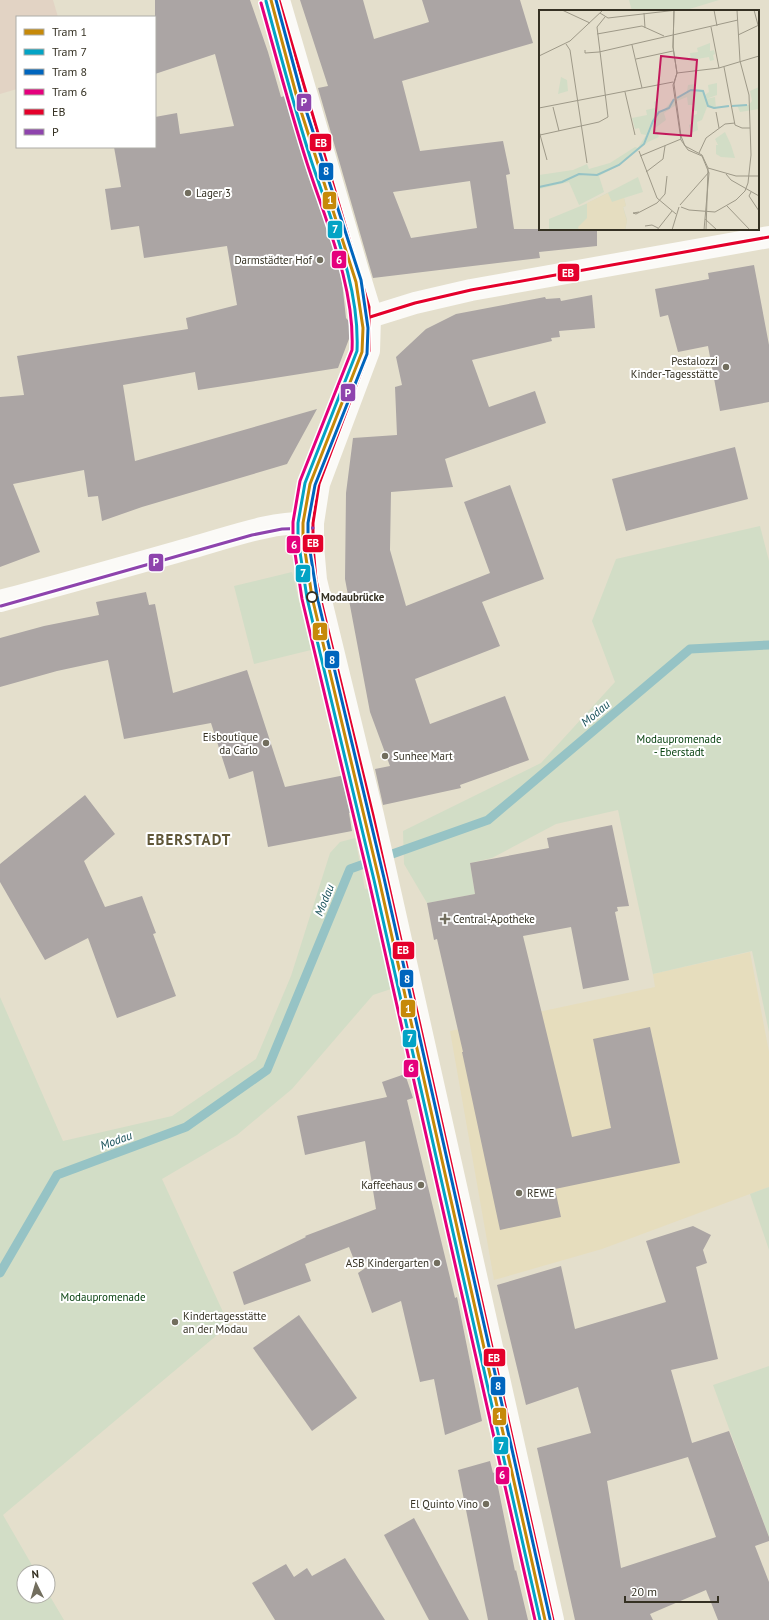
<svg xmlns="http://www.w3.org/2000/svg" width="769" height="1620" font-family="'PT Sans',sans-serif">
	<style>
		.built { fill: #e6ddbd }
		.education { fill: #e2d3c4 }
		.green { fill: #d2ddc6 }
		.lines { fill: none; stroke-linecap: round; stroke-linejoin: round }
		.stream { stroke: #96c3c5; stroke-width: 9 }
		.building { fill: #aba5a4; fill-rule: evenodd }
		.tertiary { stroke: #fbfaf7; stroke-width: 22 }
		.bus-1-casing { stroke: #fff; stroke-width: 6 }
		.bus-2-casing { stroke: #fff; stroke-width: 6 }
		.bus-1 { stroke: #e4002b; stroke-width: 3 }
		.bus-2 { stroke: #8e44ad; stroke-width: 3 }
		.tram-1-casing { stroke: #fff; stroke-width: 6 }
		.tram-2-casing { stroke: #fff; stroke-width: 6 }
		.tram-3-casing { stroke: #fff; stroke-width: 6 }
		.tram-4-casing { stroke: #fff; stroke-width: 6 }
		.tram-1 { stroke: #c68909; stroke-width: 3 }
		.tram-2 { stroke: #03a3c5; stroke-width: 3 }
		.tram-3 { stroke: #0065bd; stroke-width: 3 }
		.tram-4 { stroke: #e5007d; stroke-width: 3 }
		.poi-dot { fill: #726e5e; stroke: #fff; stroke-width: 1.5 }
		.stop-dot { fill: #fff; stroke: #353123; stroke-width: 2 }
		.labels { text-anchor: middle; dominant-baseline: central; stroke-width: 4; stroke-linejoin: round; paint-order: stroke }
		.poi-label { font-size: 11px; fill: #353123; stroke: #fff; text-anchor: end }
		.stop-label { font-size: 11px; font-weight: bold; fill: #353123; stroke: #fff; text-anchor: start }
		.park-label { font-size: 11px; fill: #084210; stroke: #fff }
		.water-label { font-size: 12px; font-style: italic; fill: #164f58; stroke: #fff }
		.district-label { font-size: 15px; font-weight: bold; letter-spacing: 1px; fill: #605738; stroke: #fff }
		.inset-river { fill: none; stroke: #96c3c5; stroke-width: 2 }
		.inset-road { fill: none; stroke: #9e9988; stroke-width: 1 }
		.view { fill: #c2185b; fill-opacity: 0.15; stroke: #c2185b; stroke-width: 2 }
		.inset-edge { fill: none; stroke: #353123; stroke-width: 2 }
		.line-badge { stroke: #fff; stroke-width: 1.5 }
		.badge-label { font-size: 11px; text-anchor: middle; font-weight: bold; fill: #fff }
	</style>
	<rect width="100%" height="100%" fill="#e4dfcc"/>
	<polygon class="built" points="750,952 769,1052 769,1187 602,1249 494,1280 450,1031 655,987 653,974"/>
	<polygon class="education" points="0,0 53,0 58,17 17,17 17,89 0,94"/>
	<g class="green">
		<polygon points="629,0 719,0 683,11 632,11"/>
		<polygon points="760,526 769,561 769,1032 752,951 653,974 618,810 556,824 492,858 470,863 475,894 427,903 404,864 403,831 541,763 615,682 592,621 616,559"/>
		<polygon points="292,572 311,650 254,664 234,586"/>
		<polygon points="355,838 365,889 375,886 397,987 373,995 292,1089 237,1135 162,1179 229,1325 3,1515 36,1572 24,1572 24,1596 48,1596 48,1593 64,1620 0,1620 0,997 63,1141 172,1116 256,1059 291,976 330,853 340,842"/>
		<polygon points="769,1187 769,1250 750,1194"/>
		<polygon points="769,1366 769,1537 713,1385"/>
	</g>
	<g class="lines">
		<polyline class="stream" points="0,1273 57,1175 186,1127 267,1070 350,869 488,820 690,649 769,645"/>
	</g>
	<g class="building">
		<polygon points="155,0 250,0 268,52 281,97 293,94 348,281 342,282 346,318 352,325 352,331 338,368 198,390 195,372 123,385 135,461 317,409 287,464 142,507 102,521 98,496 88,497 84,470 13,484 40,552 0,567 0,397 24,395 17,356 188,329 186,318 237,305 227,246 144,258 139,226 111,230 105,189 121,187 114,147 155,147 155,117 177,113 180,134 234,126 215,54 155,74"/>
		<path d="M 300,0 L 363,0 L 374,39 L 429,22 L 422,0 L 520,0 L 533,43 L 402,81 L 420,151 L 503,141 L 510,174 L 506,175 L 514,229 L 597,229 L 597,246 L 539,252 L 540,258 L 373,278 L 318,88 L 328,86 ZM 470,181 L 477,228 L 411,238 L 393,192 Z"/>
		<polygon points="754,265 769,345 769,402 720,411 708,346 678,352 668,315 660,317 655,289 709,279 708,273"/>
		<polygon points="592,295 595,328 559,331 560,337 551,338 552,341 472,360 489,407 535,391 546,423 445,459 453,487 391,492 390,550 406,606 490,573 464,502 510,485 544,579 482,602 500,646 415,679 430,724 505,696 529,760 460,785 461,788 383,805 375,769 390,766 370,712 345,579 346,493 353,438 397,435 395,387 402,385 396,357 426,329 456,314 545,297 546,299 560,298 561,301"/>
		<polygon points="735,447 748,499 626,531 612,479"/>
		<polygon points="146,592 149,605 155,604 173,693 247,670 285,787 350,774 359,810 349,813 352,831 268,847 253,771 229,779 211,723 124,739 108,660 57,671 0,687 0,638 44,626 99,615 96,602"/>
		<polygon points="85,795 115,834 84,861 105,907 142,896 156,933 153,934 176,996 117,1018 88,938 45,960 0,882 0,864"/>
		<polygon points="612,825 629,906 617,907 618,911 615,912 629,980 583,989 571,927 523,936 572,1137 611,1128 593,1039 650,1027 680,1163 555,1189 561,1217 500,1230 462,1052 463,1052 437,939 434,940 427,903 475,894 470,863 549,848 547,838"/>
		<polygon points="405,1074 413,1098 407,1100 455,1298 457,1297 482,1421 445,1435 434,1379 420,1382 401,1301 372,1313 358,1273 377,1260 376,1258 356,1265 349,1247 305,1264 311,1281 244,1305 233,1272 306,1237 305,1236 376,1209 365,1141 305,1155 297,1116 387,1097 382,1082"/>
		<path d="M 693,1226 L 711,1235 L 703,1250 L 707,1263 L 696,1267 L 718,1359 L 671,1370 L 692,1443 L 729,1431 L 769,1537 L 769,1541 L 755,1546 L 769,1582 L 769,1620 L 718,1620 L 706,1590 L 650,1614 L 653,1620 L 575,1620 L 537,1448 L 591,1433 L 578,1387 L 526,1405 L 497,1285 L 561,1266 L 575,1329 L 666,1302 L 646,1241 ZM 688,1457 L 716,1537 L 621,1568 L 607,1481 Z"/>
		<polygon points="299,1315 357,1398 312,1431 253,1348"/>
		<polygon points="490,1461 493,1473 495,1472 515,1571 516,1570 528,1620 488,1620 458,1470"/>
		<polygon points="414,1518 469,1620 429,1620 384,1535"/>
		<polygon points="345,1558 385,1620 275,1620 252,1583 286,1564 294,1577 307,1568 312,1576"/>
	</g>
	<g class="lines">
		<g class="tertiary">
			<polyline points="279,0 358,271 369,307 370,317 369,351 319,484 313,523 313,546 316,580 373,815 553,1620"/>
			<polyline points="370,317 415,303 471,290 769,237"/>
			<path d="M 0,601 C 64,584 127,566 191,548 C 231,537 271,521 313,523"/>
		</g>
		<defs>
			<g id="bus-1">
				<polyline points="279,0 369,307 369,351 319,484 313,523 313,546 316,580 373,815 553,1620"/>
				<polyline points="370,317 415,303 471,290 769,237"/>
			</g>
			<g id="bus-2">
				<polyline points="274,1 364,308 364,350 314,482 308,522"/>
				<polyline points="1,606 252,535 282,529 313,528"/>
			</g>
		</defs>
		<use href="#bus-1" class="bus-1-casing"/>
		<use href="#bus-2" class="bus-2-casing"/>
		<use href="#bus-1" class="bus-1"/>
		<use href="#bus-2" class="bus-2"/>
		<defs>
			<polyline id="tram-1" points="271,0 299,105 356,282 363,328 362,352 310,484 303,523 303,538 312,597 379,879 545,1620"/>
			<path id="tram-2" d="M 266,1 C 280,54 294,107 311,160 C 331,221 360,286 357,351 L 305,483 L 298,523 L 298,539 L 307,598 L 374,880 L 540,1620"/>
			<polyline id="tram-3" points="276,0 304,104 361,280 368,328 367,354 315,485 308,523 308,538 317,596 384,878 550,1619"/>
			<path id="tram-4" d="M 261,3 C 276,56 290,110 307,163 C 326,222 355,287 352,350 L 300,481 L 293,522 L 293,540 L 302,599 L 369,881 L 535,1620"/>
		</defs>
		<use href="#tram-1" class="tram-1-casing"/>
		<use href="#tram-2" class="tram-2-casing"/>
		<use href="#tram-3" class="tram-3-casing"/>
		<use href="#tram-4" class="tram-4-casing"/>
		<use href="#tram-1" class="tram-1"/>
		<use href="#tram-2" class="tram-2"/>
		<use href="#tram-3" class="tram-3"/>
		<use href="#tram-4" class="tram-4"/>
	</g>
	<g class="poi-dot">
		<circle cx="188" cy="193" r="4"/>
		<circle cx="320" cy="260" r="4"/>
		<circle cx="726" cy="367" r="4"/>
		<circle cx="266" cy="743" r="4"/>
		<circle cx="385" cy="756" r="4"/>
		<path d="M443 913h4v4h4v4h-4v4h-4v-4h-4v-4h4z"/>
		<circle cx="421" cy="1185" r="4"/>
		<circle cx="519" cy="1193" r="4"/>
		<circle cx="437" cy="1263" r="4"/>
		<circle cx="175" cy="1322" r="4"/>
		<circle cx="486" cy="1504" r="4"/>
	</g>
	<circle class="stop-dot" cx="312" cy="597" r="5"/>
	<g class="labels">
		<g class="poi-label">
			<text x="196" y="193" text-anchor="start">Lager 3</text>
			<text x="312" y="260">Darmstädter Hof</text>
			<text x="718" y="361">Pestalozzi<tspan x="718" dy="13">Kinder-Tagesstätte</tspan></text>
			<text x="258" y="737">Eisboutique<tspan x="258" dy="13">da Carlo</tspan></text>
			<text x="393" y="756" text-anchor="start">Sunhee Mart</text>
			<text x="453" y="919" text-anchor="start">Central-Apotheke</text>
			<text x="413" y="1185">Kaffeehaus</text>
			<text x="527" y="1193" text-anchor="start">REWE</text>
			<text x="429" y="1263">ASB Kindergarten</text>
			<text x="183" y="1316" text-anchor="start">Kindertagesstätte<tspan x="183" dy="13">an der Modau</tspan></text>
			<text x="478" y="1504">El Quinto Vino</text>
		</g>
		<g class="stop-label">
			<text x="321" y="597">Modaubrücke</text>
		</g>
		<g class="park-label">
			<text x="679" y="739">Modaupromenade<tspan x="679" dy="13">- Eberstadt</tspan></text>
			<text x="103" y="1297">Modaupromenade</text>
		</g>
		<g class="water-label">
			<text transform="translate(595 713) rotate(-40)">Modau</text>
			<text transform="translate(324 900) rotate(-68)">Modau</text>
			<text transform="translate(116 1140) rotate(-20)">Modau</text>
		</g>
		<g class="district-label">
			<text x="189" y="839">EBERSTADT</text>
		</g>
	</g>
	<g transform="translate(539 10)">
		<rect width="220" height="220" fill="#e4dfcc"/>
		<path d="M 171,33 L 171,41 L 175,40 L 176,44 L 174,45 L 175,50 L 171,51 L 170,47 L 152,50 L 151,43 L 159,42 L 158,38 ZM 22,67 L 28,70 L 29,81 L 19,84 ZM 178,73 L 178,85 L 167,89 L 176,87 L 177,99 L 168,97 L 163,110 L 158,112 L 159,120 L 152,123 L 150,115 L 154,113 L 152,106 L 158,104 L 158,101 L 155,101 L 154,95 L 149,95 L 148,87 L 138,91 L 137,87 L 148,81 L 149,75 L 156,74 L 156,79 L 164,80 L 166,85 L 170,82 L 169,75 ZM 220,77 L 220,99 L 201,102 L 198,95 L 210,95 L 213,91 L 211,81 ZM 135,88 L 137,95 L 125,103 L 127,110 L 116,118 L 120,127 L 109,132 L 81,155 L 60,166 L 65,182 L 40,195 L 30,172 L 0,179 L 0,165 L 34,160 L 48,154 L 50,159 L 71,153 L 96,137 L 99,138 L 107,125 L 102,124 L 100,118 L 96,119 L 93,108 L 108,105 L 107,100 L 116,98 L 115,92 L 117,91 L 120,101 L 125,100 ZM 186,122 L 192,135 L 196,148 L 182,147 L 177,144 L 177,135 L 179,135 L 176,129 ZM 99,167 L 104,182 L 85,188 L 87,196 L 84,197 L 88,210 L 86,220 L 10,220 L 10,209 L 49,193 Z" fill="#d2ddc6"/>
		<path d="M 69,183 L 73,192 L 85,188 L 87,196 L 84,197 L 88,211 L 86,220 L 40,220 L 39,217 L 48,208 L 48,193 Z" fill="#e5ddc0"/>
		<path class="inset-river" d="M 138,88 L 152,80 L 164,81 L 169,96 L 175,98 L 190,96M 193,96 L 208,95M 0,177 L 23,172 L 40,164 L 58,165 L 80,155 L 105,134 L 114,111 L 120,102 L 130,98 L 135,89"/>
		<path class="inset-road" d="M 23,0 L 51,13M 135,0 L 134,37 L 138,63 L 134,75 L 142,130 L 149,140 L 163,146 L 170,163 L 165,220M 135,0 L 134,37 L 138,63 L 135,74 L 142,126 L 146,136 L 163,145 L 169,158 L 167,220M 175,0 L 178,16M 215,0 L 219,15M 61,3 L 69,8 L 138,0M 105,3 L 106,18M 172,17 L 180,58M 58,24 L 103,16 L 125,26M 199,25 L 220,15M 27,34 L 31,40 L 48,153M 93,35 L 103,78M 46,40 L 46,43 L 60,42 L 199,10M 0,46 L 31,31 L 64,0M 97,49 L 134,41M 185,57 L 196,115 L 203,118 L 211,118M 138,63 L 180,58 L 220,46M 86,82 L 96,125M 14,97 L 20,121M 0,98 L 134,72M 177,102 L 180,118M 0,121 L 8,150M 1,125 L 60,112 L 69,107 L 58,17 L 66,7M 100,141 L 118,188 L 137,204M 160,143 L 167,128 L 186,114 L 196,113M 101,146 L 142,129M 169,158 L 197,166 L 220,166M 107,162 L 124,149 L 126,136M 187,164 L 192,170 L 220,186M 212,182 L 210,186 L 220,201M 141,195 L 170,162M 188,196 L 211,220M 142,197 L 150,200 L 176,202 L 197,190 L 206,181 L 209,173 L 212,145 L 210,85 L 201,51 L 198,0M 100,202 L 94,203 L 97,204 L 118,193 L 126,184 L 128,166M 166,209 L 178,220M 106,216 L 113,215 L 119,218M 118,220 L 133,201M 133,220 L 140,197"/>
		<path class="view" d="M 122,46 L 158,50 L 152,126 L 115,123 Z"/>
		<rect width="220" height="220" class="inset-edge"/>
	</g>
	<g class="line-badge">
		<rect x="296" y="93" width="16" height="19" rx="4" fill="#8e44ad"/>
		<rect x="309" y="133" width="23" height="19" rx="4" fill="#e4002b"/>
		<rect x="318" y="162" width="16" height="19" rx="4" fill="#0065bd"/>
		<rect x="322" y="191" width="15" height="19" rx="4" fill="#c68909"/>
		<rect x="327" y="220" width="16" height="19" rx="4" fill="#03a3c5"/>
		<rect x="331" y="250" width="16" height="19" rx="4" fill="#e5007d"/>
		<rect x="557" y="263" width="23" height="19" rx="4" fill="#e4002b"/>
		<rect x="340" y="383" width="16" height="19" rx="4" fill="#8e44ad"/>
		<rect x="302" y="534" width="22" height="19" rx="4" fill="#e4002b"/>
		<rect x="286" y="535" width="15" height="19" rx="4" fill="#e5007d"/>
		<rect x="148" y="553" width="16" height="19" rx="4" fill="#8e44ad"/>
		<rect x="295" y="564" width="16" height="19" rx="4" fill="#03a3c5"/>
		<rect x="312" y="622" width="16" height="19" rx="4" fill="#c68909"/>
		<rect x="324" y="650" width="16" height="19" rx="4" fill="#0065bd"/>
		<rect x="392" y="941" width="23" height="19" rx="4" fill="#e4002b"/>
		<rect x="399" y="969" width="15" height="19" rx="4" fill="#0065bd"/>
		<rect x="400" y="999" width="16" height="19" rx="4" fill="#c68909"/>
		<rect x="402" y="1029" width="15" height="19" rx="4" fill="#03a3c5"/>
		<rect x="403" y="1059" width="16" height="19" rx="4" fill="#e5007d"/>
		<rect x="483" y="1348" width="23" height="19" rx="4" fill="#e4002b"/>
		<rect x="490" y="1376" width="16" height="20" rx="4" fill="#0065bd"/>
		<rect x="492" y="1407" width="15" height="19" rx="4" fill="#c68909"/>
		<rect x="493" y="1436" width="16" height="19" rx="4" fill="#03a3c5"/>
		<rect x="495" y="1466" width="15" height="19" rx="4" fill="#e5007d"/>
	</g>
	<g class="badge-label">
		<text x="304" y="106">P</text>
		<text x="321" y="147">EB</text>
		<text x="326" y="175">8</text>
		<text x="330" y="204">1</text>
		<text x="335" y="233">7</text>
		<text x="339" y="264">6</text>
		<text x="568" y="277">EB</text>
		<text x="348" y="397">P</text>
		<text x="313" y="547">EB</text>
		<text x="294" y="549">6</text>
		<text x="156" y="566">P</text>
		<text x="303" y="577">7</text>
		<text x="320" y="635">1</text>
		<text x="332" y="664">8</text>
		<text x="403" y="954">EB</text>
		<text x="407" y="983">8</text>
		<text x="408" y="1013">1</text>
		<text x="410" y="1042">7</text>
		<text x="411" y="1072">6</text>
		<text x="494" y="1362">EB</text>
		<text x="498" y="1390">8</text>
		<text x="499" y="1420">1</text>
		<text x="501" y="1450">7</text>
		<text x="502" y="1479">6</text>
	</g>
	<rect x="16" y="16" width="140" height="132" fill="#ffffff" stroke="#aeada7"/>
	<rect x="24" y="29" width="20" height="6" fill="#c68909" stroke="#aeada7"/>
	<text x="52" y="36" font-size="12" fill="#353123">Tram 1</text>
	<rect x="24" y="49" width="20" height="6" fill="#03a3c5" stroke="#aeada7"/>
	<text x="52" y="56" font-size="12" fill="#353123">Tram 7</text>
	<rect x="24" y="69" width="20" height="6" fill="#0065bd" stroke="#aeada7"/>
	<text x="52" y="76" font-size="12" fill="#353123">Tram 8</text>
	<rect x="24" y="89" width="20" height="6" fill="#e5007d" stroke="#aeada7"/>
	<text x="52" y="96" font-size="12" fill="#353123">Tram 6</text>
	<rect x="24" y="109" width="20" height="6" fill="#e4002b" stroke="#aeada7"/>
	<text x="52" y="116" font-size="12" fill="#353123">EB</text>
	<rect x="24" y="129" width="20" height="6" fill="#8e44ad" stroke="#aeada7"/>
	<text x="52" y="136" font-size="12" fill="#353123">P</text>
	<g transform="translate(36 1584) rotate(355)"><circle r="19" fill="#ffffff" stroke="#aeada7"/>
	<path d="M0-3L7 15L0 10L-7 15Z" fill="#726e5e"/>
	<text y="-6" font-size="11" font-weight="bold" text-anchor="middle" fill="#353123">N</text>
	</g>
	<path d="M625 1596v6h93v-6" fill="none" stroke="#353123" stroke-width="2"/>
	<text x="631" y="1596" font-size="12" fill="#353123" stroke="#ffffff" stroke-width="3" paint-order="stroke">20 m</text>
</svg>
